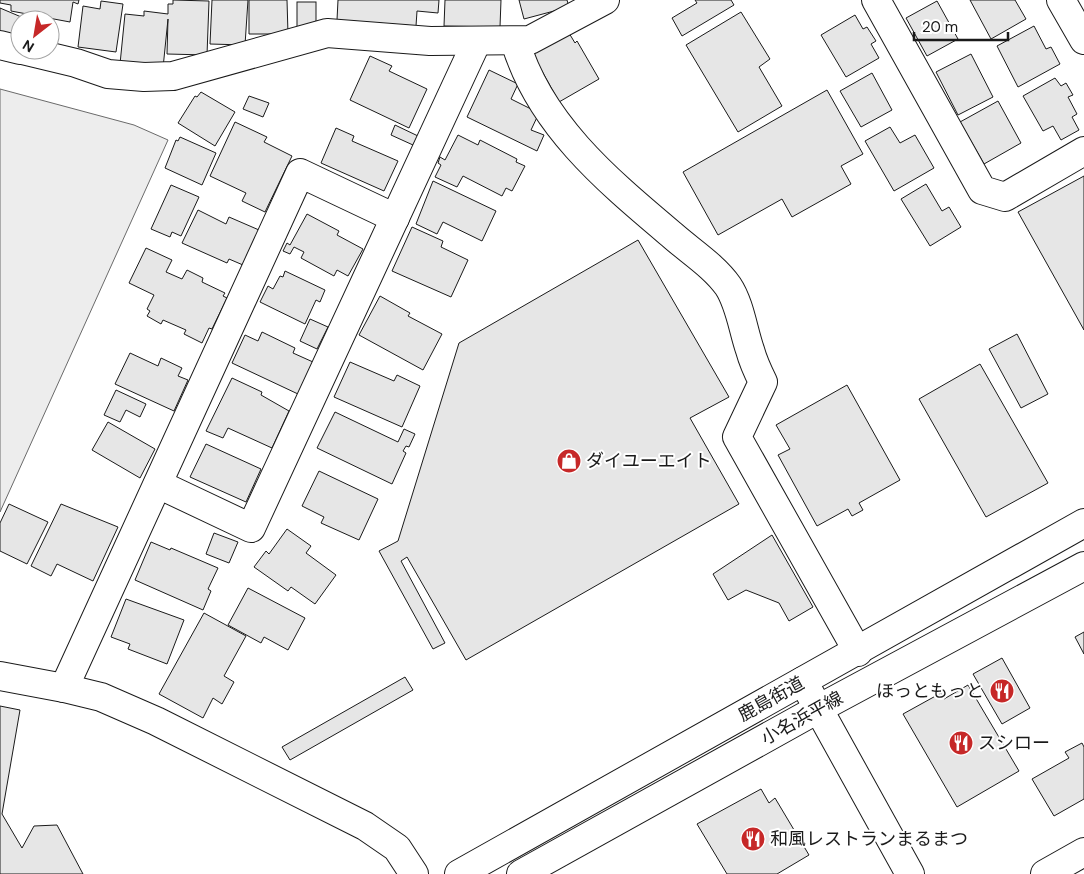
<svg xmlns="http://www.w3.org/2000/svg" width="1084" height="874" font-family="'DM Sans','Noto Sans JP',sans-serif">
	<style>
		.parking { fill: #ededed; stroke: #6a6a6a }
		.building { fill: #e6e6e6; stroke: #1a1a1a }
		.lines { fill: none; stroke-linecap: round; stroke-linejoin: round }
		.minor-casing { stroke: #1a1a1a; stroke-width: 30 }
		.primary-casing { stroke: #1a1a1a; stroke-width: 30 }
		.minor { stroke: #fff; stroke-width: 28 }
		.primary { stroke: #fff; stroke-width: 28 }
		.labels { text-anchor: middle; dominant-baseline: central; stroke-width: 4; stroke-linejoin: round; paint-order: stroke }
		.poi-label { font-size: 18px; fill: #1a1a1a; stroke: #fff; text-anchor: start }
		.street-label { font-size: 18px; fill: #1a1a1a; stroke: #fff }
	</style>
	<rect width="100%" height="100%" fill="#fff"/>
	<polygon class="parking" points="0,89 134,125 168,140 0,512"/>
	<g class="building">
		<polygon points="0,0 79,0 78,4 73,2 70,22 11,11 11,5 0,3"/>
		<polygon points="173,0 209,1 207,55 167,54 168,19 163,68 120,64 125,14 144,16 144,11 168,14 168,4 173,4"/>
		<polygon points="212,0 248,0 245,45 210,44"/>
		<polygon points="249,0 287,0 288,34 249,34"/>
		<polygon points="338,0 439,0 438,13 417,11 416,26 337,20"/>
		<polygon points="445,0 501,0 500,27 444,26"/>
		<polygon points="519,0 567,0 569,7 524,19"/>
		<polygon points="695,0 731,0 734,5 682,36 672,18 697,3"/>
		<polygon points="970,0 1015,0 1026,19 991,39"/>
		<polygon points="101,1 123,4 116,52 78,47 83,6 100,9"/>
		<polygon points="937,1 958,39 927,56 906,18"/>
		<rect x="297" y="2" width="19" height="27"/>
		<polygon points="0,8 26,19 20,20 20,34 17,40 0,33"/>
		<polygon points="741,12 770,59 759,67 782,106 738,132 686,45"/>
		<polygon points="855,15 863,29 867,27 876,41 871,44 879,58 846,77 821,35"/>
		<polygon points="1034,26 1046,49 1051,47 1060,64 1018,87 997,46"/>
		<polygon points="569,33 575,43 577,41 599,79 559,102 532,53"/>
		<polygon points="971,54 993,97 958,115 936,72"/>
		<polygon points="370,56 392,66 389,71 427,89 409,128 350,100"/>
		<polygon points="489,70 518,84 511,99 539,113 531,130 544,135 537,151 467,117"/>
		<polygon points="872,73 892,110 861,127 840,91"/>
		<polygon points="1055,78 1061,86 1066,83 1073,95 1068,97 1077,114 1072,117 1079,130 1061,140 1053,126 1043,131 1023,96"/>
		<polygon points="827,90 863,154 841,166 851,184 792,217 782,199 718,235 683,172"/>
		<polygon points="201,92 235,112 215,146 178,123 195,96 197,97"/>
		<polygon points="249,96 269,103 263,117 243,109"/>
		<polygon points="998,101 1021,143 984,164 960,122"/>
		<polygon points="235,122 267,137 264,142 292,156 265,212 242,201 246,193 210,176"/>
		<polygon points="395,125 418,136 413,145 391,135"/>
		<polygon points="890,127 900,143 915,135 934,168 894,191 865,141"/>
		<polygon points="336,128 354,136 352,141 398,161 384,191 321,163"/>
		<polygon points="458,135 478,145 480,140 517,159 516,162 525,166 512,191 506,188 502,196 463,176 457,187 435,177 441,165 438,163 440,157 445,160"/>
		<polygon points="180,137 216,153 202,185 165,168 176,140 178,141"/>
		<polygon points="1084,176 1084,330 1018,212"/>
		<polygon points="433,181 496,211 482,241 443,222 437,234 416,224"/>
		<polygon points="926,184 942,211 949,207 961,227 930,246 901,199"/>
		<polygon points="171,185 199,197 181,236 172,232 170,237 151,229"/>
		<polygon points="198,210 226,224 229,217 259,230 243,265 229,259 227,263 182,243"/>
		<polygon points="307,214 339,231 337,235 363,249 348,276 337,270 334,276 301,258 304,252 294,247 290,254 283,251 287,243 290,245"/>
		<polygon points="412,227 443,241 441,247 468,260 451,297 392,271"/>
		<polygon points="638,240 729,397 690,418 739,504 466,660 407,557 401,561 445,643 433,649 379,551 398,541 459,343"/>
		<polygon points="146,248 172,260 166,272 182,279 187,270 203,278 202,282 225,293 223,296 227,298 212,329 209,328 202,343 184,334 186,330 163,320 161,324 147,316 150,311 147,309 154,295 129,283"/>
		<polygon points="285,271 325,290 320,302 316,300 305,324 260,302 268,286 273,289 280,276 283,277"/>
		<polygon points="380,296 410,313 408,316 442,334 423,370 359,335"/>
		<polygon points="310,319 328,327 317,349 300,341"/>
		<polygon points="262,332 295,348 293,353 313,362 298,394 232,363 245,335 258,341"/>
		<polygon points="1017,334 1048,394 1021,408 989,349"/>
		<polygon points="130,353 158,366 161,358 182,368 178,376 188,380 174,411 115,384"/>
		<polygon points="350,362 394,381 397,375 420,386 402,427 334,397"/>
		<polygon points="980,364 1048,483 986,517 919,399"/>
		<polygon points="232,378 262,392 261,395 289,411 272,448 228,428 223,438 206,431"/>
		<polygon points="847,385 900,480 859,503 863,510 852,516 848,509 817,526 778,455 790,449 776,425"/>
		<polygon points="116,390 146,404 140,417 126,410 120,422 104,415"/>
		<polygon points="335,412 398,442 404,429 415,434 409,447 406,446 403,451 406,453 392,484 317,448"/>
		<polygon points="108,422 155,449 140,478 92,450"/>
		<polygon points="206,444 261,469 246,502 190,477"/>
		<polygon points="319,471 378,499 359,540 321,523 324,517 302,506"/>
		<polygon points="9,504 48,522 27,564 0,551 0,523"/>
		<polygon points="61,504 118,527 93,581 57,564 51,576 31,566"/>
		<polygon points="287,529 311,546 306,553 336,575 315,604 291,587 288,591 254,567 266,551 269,554"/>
		<polygon points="214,533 238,542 229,563 206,554"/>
		<polygon points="772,535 813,607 789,621 779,603 746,590 728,600 713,574"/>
		<polygon points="151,542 170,550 171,548 218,568 208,589 211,591 203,610 135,580"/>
		<polygon points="248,588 305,618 288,650 264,637 261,643 228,625"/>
		<polygon points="126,599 184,620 167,664 128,649 130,644 111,637"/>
		<polygon points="204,613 246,636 224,676 234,682 222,704 213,698 203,718 159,694"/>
		<polygon points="1084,632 1084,654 1075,637"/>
		<polygon points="1002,658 1030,708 1002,724 973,674"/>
		<polygon points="405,677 413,690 290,760 282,747"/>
		<polygon points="968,685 1019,771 957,807 903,714 941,693 944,699"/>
		<polygon points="0,706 20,710 2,814 22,848 34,826 57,825 83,874 0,874"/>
		<polygon points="1082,743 1084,747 1084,799 1054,816 1032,779 1069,758 1065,752"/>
		<polygon points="761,789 769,803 775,798 809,855 777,874 727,874 697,824"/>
	</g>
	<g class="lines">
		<defs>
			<g id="minor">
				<polyline points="876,0 982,190 1005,197 1084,151"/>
				<polyline points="1061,0 1084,40"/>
				<path d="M 515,41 C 539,124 608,181 672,235 C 690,251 714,266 728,286 C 740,304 743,330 750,350 C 753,361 758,372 763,382 L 737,437 L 858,652"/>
				<polyline points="0,45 20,50"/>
				<polyline points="22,50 76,63 108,74 144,77 173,76 327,33 430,41 530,40 605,0"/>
				<polyline points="158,484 251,528 477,41"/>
				<polyline points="0,676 64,688 101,697 156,721 365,826 397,848 414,874"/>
				<polyline points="803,681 910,874"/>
				<polyline points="64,688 300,173 395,218"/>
				<polyline points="1045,874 1084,852"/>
			</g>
			<g id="primary">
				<polyline points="459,874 1084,523"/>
				<polyline points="521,874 818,709 1084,566"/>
			</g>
		</defs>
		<use href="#minor" class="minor-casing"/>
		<use href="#primary" class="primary-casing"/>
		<use href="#minor" class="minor"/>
		<use href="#primary" class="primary"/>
	</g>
	<defs>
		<symbol id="shop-disc" viewBox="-11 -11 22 22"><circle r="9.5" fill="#c62828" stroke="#fff"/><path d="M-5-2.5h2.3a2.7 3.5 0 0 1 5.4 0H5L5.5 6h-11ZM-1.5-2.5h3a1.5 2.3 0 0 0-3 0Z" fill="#fff"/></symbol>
		<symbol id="restaurant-disc" viewBox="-11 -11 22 22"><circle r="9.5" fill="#c62828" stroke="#fff"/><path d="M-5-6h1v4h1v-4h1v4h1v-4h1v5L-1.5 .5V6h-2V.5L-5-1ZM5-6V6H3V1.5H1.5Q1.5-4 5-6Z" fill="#fff"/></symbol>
	</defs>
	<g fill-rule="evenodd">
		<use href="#shop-disc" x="555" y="447" width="28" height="28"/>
		<use href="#restaurant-disc" x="988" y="677" width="28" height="28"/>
		<use href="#restaurant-disc" x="947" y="729" width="28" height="28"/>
		<use href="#restaurant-disc" x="739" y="825" width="28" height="28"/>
	</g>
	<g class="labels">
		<g class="poi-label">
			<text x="586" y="461">ダイユーエイト</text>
			<text x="984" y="691" text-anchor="end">ほっともっと</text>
			<text x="978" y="743">スシロー</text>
			<text x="770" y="839">和風レストランまるまつ</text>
		</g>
		<g class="street-label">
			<text transform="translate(771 699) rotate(-29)">鹿島街道</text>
			<text transform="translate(802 718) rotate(-29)">小名浜平線</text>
		</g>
	</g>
	<g transform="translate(35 35) rotate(211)"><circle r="24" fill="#ffffff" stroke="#a3a3a3"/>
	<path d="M0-4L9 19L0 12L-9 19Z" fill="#c62828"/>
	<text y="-8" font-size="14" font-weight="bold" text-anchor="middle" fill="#1a1a1a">N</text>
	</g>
	<path d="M914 32v8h94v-8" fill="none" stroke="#1a1a1a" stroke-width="2.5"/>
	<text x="922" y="32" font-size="15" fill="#1a1a1a" stroke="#ffffff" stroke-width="4" paint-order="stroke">20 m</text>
</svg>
